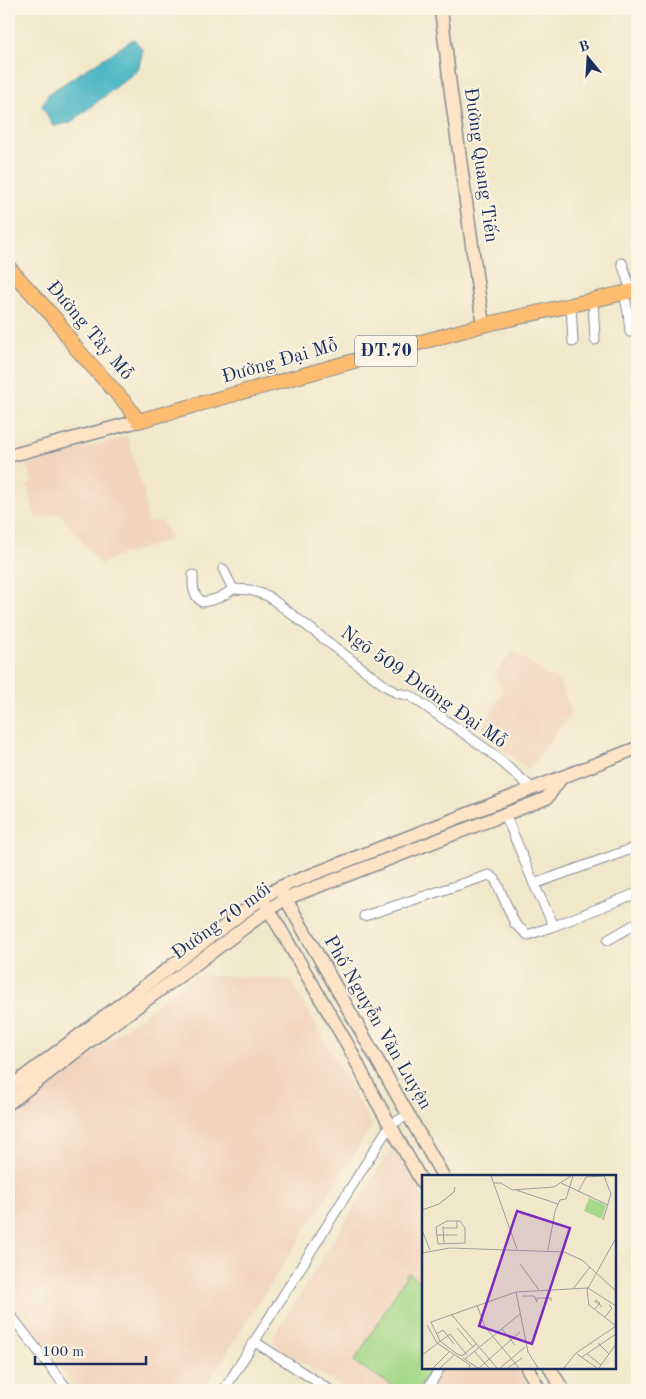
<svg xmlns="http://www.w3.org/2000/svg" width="646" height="1399" font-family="'Old Standard TT',serif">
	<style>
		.built { fill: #f2d4be }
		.green { fill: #a5d888; stroke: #608473 }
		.water { fill: #49b5c5; stroke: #327292 }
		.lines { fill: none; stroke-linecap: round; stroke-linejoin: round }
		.street-casing { stroke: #868c94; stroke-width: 11 }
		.secondary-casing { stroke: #868c94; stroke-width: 15 }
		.primary-casing { stroke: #868c94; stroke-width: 16 }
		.street { stroke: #fff; stroke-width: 9 }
		.secondary { stroke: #fee4c6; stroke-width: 12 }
		.primary { stroke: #fdbc70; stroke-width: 14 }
		.labels { text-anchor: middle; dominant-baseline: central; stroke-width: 4; stroke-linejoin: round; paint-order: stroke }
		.shield { fill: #fcf5e5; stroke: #5e6a86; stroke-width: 1 }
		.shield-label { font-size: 18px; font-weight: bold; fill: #1b2f5e }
		.street-label { font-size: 19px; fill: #1b2f5e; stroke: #fcf5e5 }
		.inset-road { fill: none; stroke: #9b9e9f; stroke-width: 1 }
		.view { fill: #7b2cbf; fill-opacity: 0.15; stroke: #7b2cbf; stroke-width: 2.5 }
		.inset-edge { fill: none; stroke: #1b2f5e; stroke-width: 2.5 }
	</style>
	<rect width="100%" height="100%" fill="#fcf5e5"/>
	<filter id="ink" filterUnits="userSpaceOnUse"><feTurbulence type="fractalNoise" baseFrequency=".02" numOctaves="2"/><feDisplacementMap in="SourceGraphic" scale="10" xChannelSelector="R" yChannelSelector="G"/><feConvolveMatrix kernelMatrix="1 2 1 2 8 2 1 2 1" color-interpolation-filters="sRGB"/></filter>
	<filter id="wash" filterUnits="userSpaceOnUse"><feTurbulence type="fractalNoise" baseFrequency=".0096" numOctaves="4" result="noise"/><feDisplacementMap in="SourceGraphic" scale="20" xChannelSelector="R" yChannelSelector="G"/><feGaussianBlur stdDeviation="1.12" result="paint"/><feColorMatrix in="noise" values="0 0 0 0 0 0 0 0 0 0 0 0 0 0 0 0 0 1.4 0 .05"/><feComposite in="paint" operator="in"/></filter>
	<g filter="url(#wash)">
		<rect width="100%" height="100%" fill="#f1e8cb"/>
		<g class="built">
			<polygon points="127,436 144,492 147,523 162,521 171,539 155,545 113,557 101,566 60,513 36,519 27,485 32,483 26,465"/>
			<polygon points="513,651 560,683 572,712 529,770 481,733 493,709 504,691 494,675"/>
			<polygon points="195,975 290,979 372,1126 203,1390 82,1390 73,1385 9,1300 9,1117"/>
			<polygon points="395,1151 400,1154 423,1197 423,1368 518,1368 530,1390 347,1390 276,1346 273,1338 385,1157"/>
		</g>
		<polygon class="green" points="408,1273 423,1283 423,1368 432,1368 418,1390 400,1390 354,1362"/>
		<polygon class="water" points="134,39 143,50 138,70 70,123 53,126 42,106 49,93"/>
	</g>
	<g filter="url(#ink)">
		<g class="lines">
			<defs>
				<g id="street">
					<polyline points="622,263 631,291"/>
					<polyline points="624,293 628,312 630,332"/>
					<polyline points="593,300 595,340"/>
					<polyline points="571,305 573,342"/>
					<polyline points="223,569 233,589 250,590 268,596 384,685 397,693 411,696 489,751 533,789"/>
					<path d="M 193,575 C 193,587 192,594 202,602 C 214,601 223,597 233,589"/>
					<polyline points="505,814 534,884"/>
					<polyline points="364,916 489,875 495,879 515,924 528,935 554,926 637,893"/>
					<polyline points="554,926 534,884 637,847"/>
					<polyline points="608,940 637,923"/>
					<polyline points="9,1313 65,1386 71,1390"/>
					<polyline points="255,1342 330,1390"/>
					<polyline points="224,1390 390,1125 408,1115"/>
					<polyline points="427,1390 440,1368"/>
				</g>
				<g id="secondary">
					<polyline points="441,9 451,93 483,325"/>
					<polyline points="9,456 138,421"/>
					<polyline points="282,892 443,1176"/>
					<polyline points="265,903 350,1049 371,1091 423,1184"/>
					<polyline points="9,1088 262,898 280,887 637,748"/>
					<polyline points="9,1103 107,1028 181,975 268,910 285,899 547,798 561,778"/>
					<polyline points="527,1368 540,1390"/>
					<polyline points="550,1368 563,1390"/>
				</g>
				<polyline id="primary" points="9,268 58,322 75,347 127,405 138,421 483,325 637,290"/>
			</defs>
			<use href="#street" class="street-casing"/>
			<use href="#secondary" class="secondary-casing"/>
			<use href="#primary" class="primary-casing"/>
			<use href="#street" class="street"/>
			<use href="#secondary" class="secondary"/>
			<use href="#primary" class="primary"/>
		</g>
	</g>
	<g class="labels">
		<rect class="shield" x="355" y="335.5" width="62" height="31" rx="4"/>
		<g class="shield-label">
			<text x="386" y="351">ĐT.70</text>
		</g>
		<g class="street-label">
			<text transform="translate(480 165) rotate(82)">Đường Quang Tiến</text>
			<text transform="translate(89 331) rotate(50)">Đường Tây Mỗ</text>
			<text transform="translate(280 362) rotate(-16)">Đường Đại Mỗ</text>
			<text transform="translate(423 688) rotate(35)">Ngõ 509 Đường Đại Mỗ</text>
			<text transform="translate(222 922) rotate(-36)">Đường 70 mới</text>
			<text transform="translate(377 1023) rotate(60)">Phố Nguyễn Văn Luyện</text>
		</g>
	</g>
	<g transform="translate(422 1175)">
		<rect width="194" height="194" fill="#f1e8cb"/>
		<path d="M 167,23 L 184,30 L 180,44 L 162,36 Z" fill="#a5d888"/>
		<path class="inset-road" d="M 69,1 L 95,74M 72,8 L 79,8 L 90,15 L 132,12 L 149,1M 139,8 L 186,30M 94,15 L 136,29M 156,17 L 164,2 L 181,1M 0,35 L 17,29 L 32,17 L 33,12M 181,45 L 189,19 L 182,1M 21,51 L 22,69M 14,52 L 25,46 L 38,46 L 43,53 L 43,68M 14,52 L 16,69 L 43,68M 22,53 L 35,53 L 35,46M 0,55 L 8,75M 14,60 L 35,60M 126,75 L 133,36 L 138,25 L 144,24 L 151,1M 0,78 L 28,73 L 142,77 L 160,85 L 194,116M 98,89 L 117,115M 151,114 L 168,92M 165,115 L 194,63M 165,115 L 167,130 L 194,151M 94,117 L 106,177 L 116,193M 100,121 L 112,121 L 115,127M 115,127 L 115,123 L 129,123 L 129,126M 55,130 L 63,152 L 97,193M 173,134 L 177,129 L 178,128 L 174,125 L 173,127 L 174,127 L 177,129 L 180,132M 29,139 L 75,193M 183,142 L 190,133 L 187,130M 9,147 L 94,117 L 166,113 L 194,131M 9,147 L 18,166 L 35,179 L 40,181 L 54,169M 5,150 L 15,168 L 48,190 L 47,193M 35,153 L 51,172M 80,154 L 93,170M 14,159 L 21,155 L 32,169M 176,168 L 187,179M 52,176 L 67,193M 155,179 L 175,193M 165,179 L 179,190M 0,180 L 28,159 L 45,180M 160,182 L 194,159M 41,183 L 56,193M 43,184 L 98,139M 11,193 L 27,177M 18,193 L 32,180M 57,193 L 98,157M 78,193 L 103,172M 86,193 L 100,183M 142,193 L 154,178 L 194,151M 177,193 L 194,169"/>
		<path class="view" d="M 95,36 L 148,53 L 110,169 L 57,151 Z"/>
		<rect width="194" height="194" class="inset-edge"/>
	</g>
	<rect width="646" height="1399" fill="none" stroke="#fcf5e5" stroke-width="30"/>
	<g transform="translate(588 58) rotate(342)" stroke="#fcf5e5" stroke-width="4" paint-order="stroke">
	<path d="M0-4L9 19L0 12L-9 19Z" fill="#1b2f5e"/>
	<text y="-8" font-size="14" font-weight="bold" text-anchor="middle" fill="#1b2f5e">B</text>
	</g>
	<path d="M35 1356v8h111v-8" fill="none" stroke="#1b2f5e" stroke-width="2.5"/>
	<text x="42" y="1356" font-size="15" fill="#1b2f5e" stroke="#fcf5e5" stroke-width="4" paint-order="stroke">100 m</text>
</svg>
